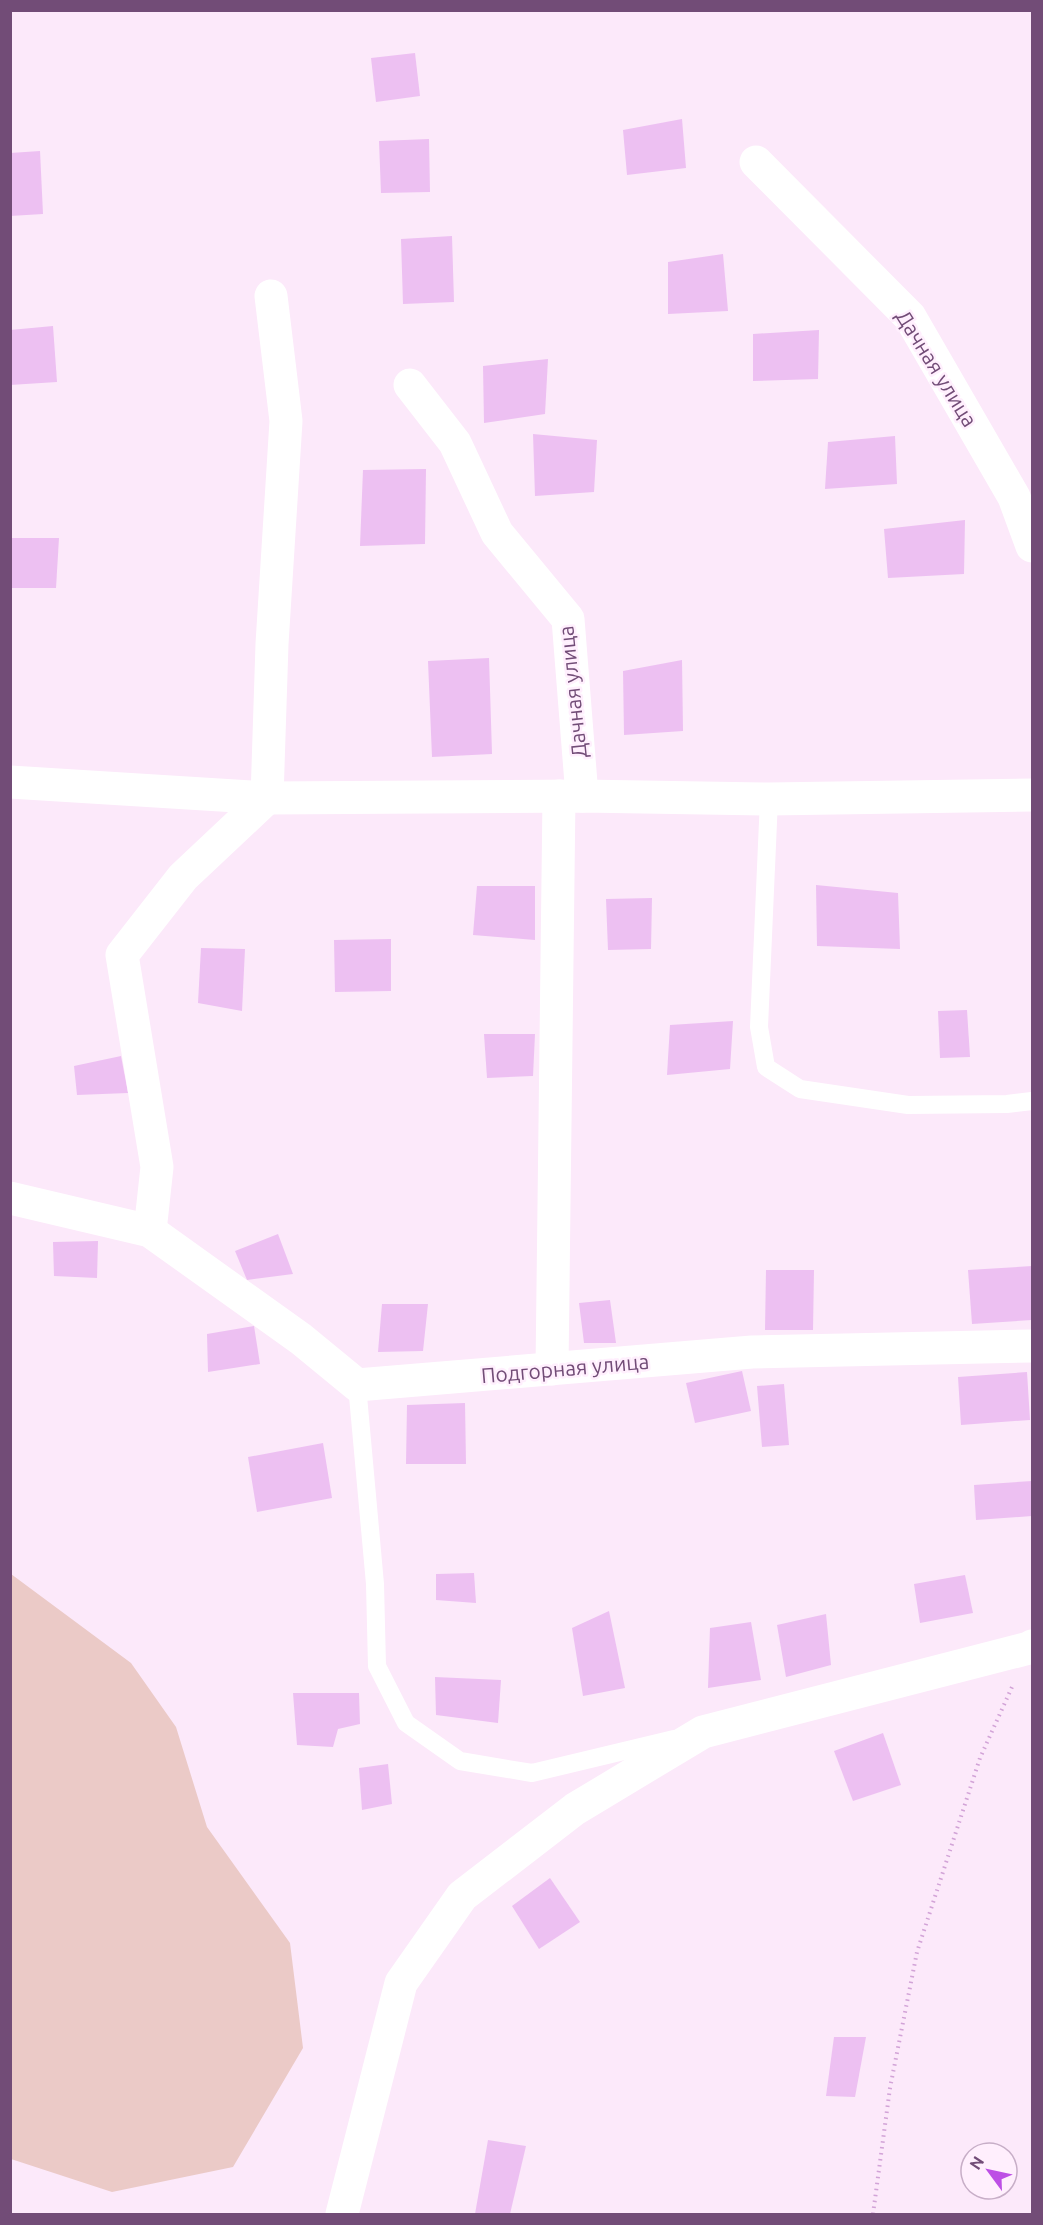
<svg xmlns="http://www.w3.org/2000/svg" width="1043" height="2225" font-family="Ubuntu,sans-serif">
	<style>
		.green { fill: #ebcac7 }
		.building { fill: #edc0f2 }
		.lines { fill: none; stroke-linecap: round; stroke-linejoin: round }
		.path { stroke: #d2a3d7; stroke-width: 4; stroke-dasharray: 1.5 4.5; stroke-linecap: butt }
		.lane { stroke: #fff; stroke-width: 18 }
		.street { stroke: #fff; stroke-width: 33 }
		.labels { text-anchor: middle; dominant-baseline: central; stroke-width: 5; stroke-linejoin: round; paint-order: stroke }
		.street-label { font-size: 21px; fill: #724c77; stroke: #ffeffd }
	</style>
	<rect width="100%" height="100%" fill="#fce9fa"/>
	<polygon class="green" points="11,1574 131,1663 176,1727 207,1827 290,1943 303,2048 233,2167 112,2192 11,2159"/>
	<g class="building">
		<polygon points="415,53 420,96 376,102 371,58"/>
		<polygon points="682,119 686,168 627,175 623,130"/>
		<polygon points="429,139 430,192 381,193 379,141"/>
		<polygon points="40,151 43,214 10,216 10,153"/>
		<polygon points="452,236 454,302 403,304 401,239"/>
		<polygon points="723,254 728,311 668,314 668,262"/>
		<polygon points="53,326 57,382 10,385 10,330"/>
		<polygon points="819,330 818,379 753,381 753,334"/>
		<polygon points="548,359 545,414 484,423 483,366"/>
		<polygon points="533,434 597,440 594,492 535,496"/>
		<polygon points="895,436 897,484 825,489 828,442"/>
		<polygon points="426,469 425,544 360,546 363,470"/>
		<polygon points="965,520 964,574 888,578 884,529"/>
		<polygon points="10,538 59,538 56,588 10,588"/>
		<polygon points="489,658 492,754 432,757 428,661"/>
		<polygon points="682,660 683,731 624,735 623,671"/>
		<polygon points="816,885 898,893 900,949 817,946"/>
		<polygon points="477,886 535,886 535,940 473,935"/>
		<polygon points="652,898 651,949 608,950 606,899"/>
		<polygon points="391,939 391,991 335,992 334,940"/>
		<polygon points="201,948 245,949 242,1011 198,1003"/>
		<polygon points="967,1010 970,1057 940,1058 938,1011"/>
		<polygon points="733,1021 730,1069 667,1075 670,1025"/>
		<polygon points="484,1034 535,1034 533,1076 487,1078"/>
		<polygon points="121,1056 128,1093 77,1095 74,1066"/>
		<polygon points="278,1234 293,1274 247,1280 235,1251"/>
		<polygon points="98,1241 97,1278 54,1276 53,1242"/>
		<polygon points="1032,1266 1032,1320 972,1324 968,1270"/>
		<polygon points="766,1270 814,1270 813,1330 765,1330"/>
		<polygon points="610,1300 616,1343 584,1343 579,1303"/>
		<polygon points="382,1304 428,1304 423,1351 378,1352"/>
		<polygon points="254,1326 260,1364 208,1372 207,1334"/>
		<polygon points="742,1371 751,1411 695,1423 686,1383"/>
		<polygon points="1027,1372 1030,1420 961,1425 958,1377"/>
		<polygon points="784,1384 789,1445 762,1447 757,1386"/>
		<polygon points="465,1403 466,1464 406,1464 407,1405"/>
		<polygon points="323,1443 332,1498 257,1512 248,1457"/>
		<polygon points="1032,1481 1032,1516 976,1520 974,1485"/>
		<polygon points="474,1573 476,1603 436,1600 436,1574"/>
		<polygon points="965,1575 973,1613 920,1623 914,1584"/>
		<polygon points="609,1611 625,1688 583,1696 572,1628"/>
		<polygon points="826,1614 831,1665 786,1677 777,1625"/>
		<polygon points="751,1622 761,1680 708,1688 710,1628"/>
		<polygon points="435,1677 501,1680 498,1723 436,1715"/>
		<polygon points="293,1693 359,1693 360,1724 338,1729 333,1747 297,1745"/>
		<polygon points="883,1733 901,1785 853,1801 834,1751"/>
		<polygon points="388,1764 392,1804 362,1810 359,1768"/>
		<polygon points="550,1878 580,1922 539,1949 512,1906"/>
		<polygon points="834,2037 866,2037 855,2097 826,2096"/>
		<polygon points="488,2140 526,2146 510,2214 475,2214"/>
	</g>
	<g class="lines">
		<polyline class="path" points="873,2214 890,2088 917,1952 980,1758 1012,1687"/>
		<g class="lane">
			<polyline points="769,799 759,1027 766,1067 800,1089 908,1105 1007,1104 1032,1101"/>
			<polyline points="357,1385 375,1584 377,1666 406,1723 460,1761 532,1773 674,1739"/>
		</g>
		<g class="street">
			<polyline points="756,162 910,317 1014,497 1032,546"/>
			<polyline points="410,385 455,443 497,533 568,619 582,796"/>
			<polyline points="10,782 267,798 582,796 769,799 1032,795"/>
			<polyline points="10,1198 150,1231 301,1339 357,1385 752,1352 1032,1346"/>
			<polyline points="150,1231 157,1167 122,955 183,877 267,798 272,644 286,421 271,296"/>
			<polyline points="552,1369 559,796"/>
			<polyline points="342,2214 401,1983 462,1896 575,1809 703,1732 1029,1648 1032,1646"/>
		</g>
	</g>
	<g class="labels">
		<g class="street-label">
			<text transform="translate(937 368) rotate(58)">Дачная улица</text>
			<text transform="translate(572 692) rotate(-96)">Дачная улица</text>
			<text transform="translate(565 1368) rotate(-5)">Подгорная улица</text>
		</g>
	</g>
	<rect width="1043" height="2225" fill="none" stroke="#724c77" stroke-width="24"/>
	<g transform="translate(989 2171) rotate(303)"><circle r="28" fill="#ffeffd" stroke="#c7aec7" stroke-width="1.5"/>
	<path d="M0-4.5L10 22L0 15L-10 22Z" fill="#bd4fe5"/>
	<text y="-9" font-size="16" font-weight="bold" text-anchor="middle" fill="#724c77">N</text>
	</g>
</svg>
